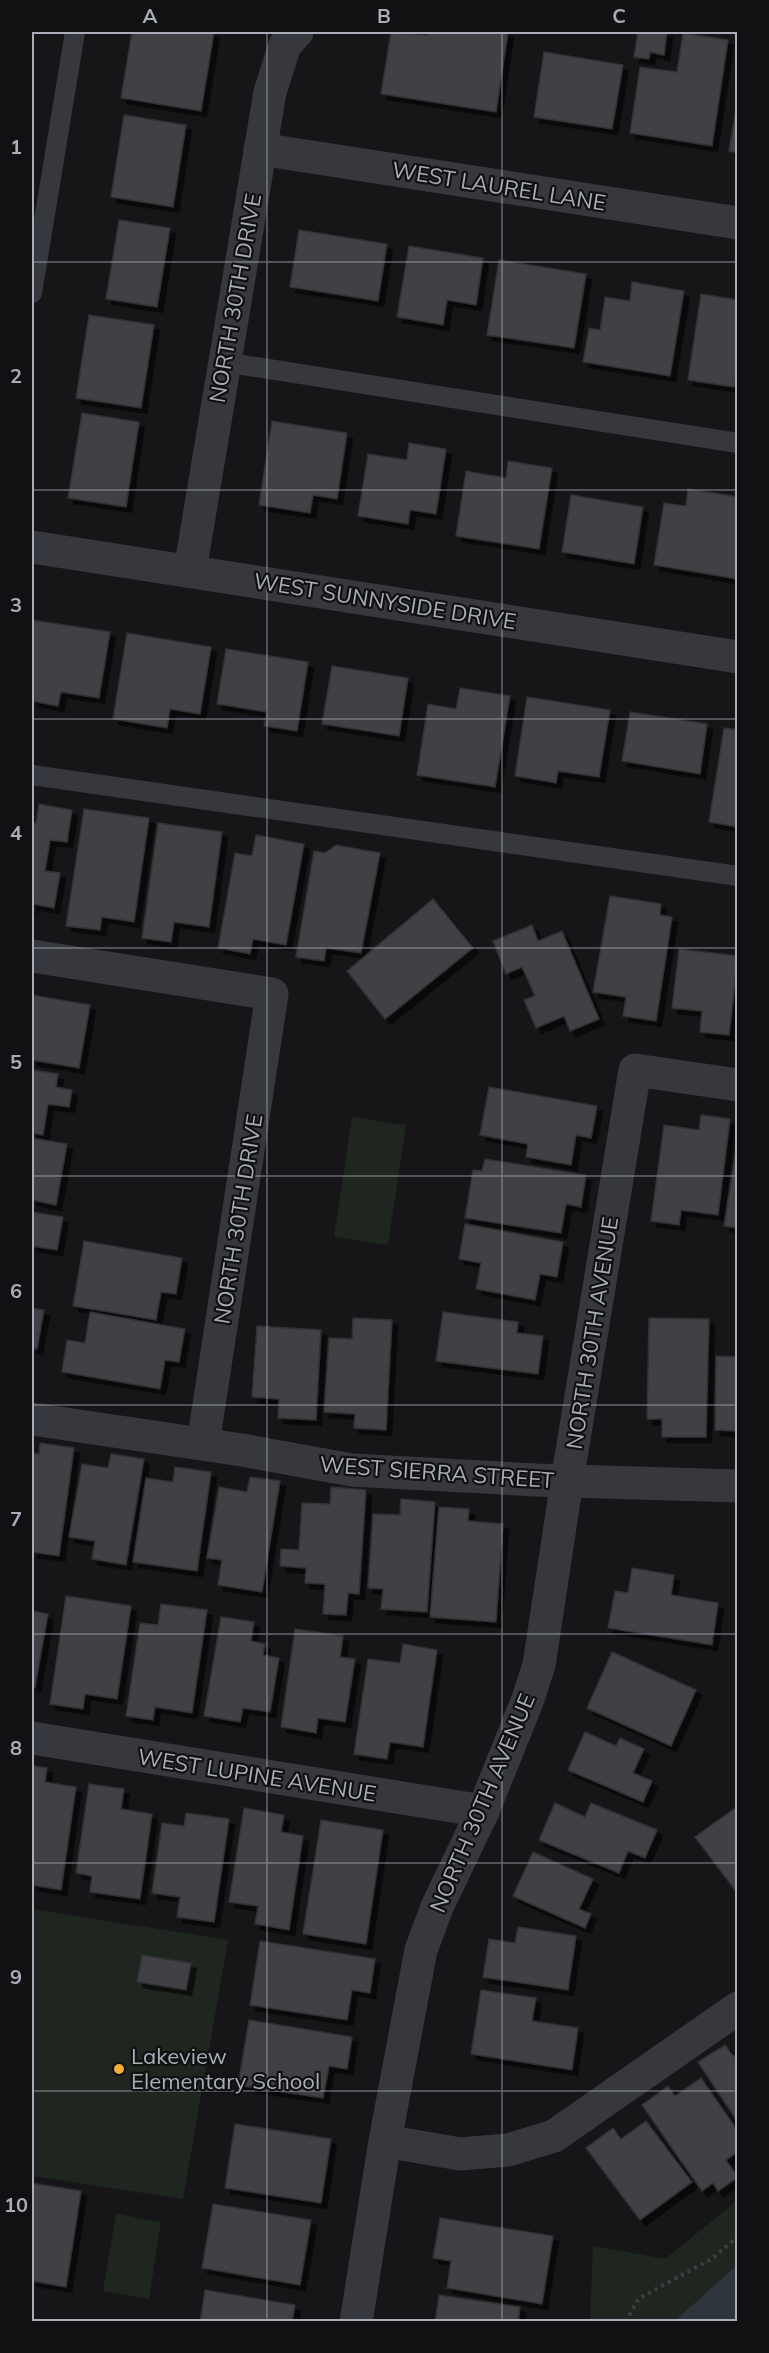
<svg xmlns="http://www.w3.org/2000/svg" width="769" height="2353" font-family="Mulish,sans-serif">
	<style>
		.green { fill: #1e261f }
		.water { fill: #2c353c }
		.building { fill: #404145; stroke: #303034; stroke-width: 1.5; filter: url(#shadow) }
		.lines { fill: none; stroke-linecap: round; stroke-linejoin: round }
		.path { stroke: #3d3f44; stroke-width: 4; stroke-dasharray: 3 4.5; stroke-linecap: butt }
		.lane { stroke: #37383d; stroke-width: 20 }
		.street { stroke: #37383d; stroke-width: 33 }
		.grid { fill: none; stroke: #a8adb8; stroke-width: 1.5; stroke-opacity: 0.55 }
		.poi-dot { fill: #f2b134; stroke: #111113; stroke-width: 2 }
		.labels { text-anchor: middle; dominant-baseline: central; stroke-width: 4.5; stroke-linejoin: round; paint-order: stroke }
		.street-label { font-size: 22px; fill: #a8adb8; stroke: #111113 }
		.poi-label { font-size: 22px; fill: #a8adb8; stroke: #111113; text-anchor: start }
		.neatline { fill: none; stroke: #a8adb8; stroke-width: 2 }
		.grid-label { font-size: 20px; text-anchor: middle; font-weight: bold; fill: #a8adb8 }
	</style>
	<defs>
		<filter id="shadow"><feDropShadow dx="5.5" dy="5.5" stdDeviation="0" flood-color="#0009"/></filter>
	</defs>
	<rect width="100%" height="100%" fill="#161618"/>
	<g class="green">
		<polygon points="352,1117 406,1125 388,1245 334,1237"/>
		<polygon points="32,1909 228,1940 183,2199 32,2176"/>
		<polygon points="737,2201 737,2321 590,2322 593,2246 665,2259"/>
		<polygon points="116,2214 161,2222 149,2299 103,2291"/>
	</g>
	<polygon class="water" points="737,2265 737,2321 675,2321"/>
	<g class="building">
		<polygon points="132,32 214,32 201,111 121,98"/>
		<polygon points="391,32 428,35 428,32 508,32 496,112 381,94"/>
		<polygon points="638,32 667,32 664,55 650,52 649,59 634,57"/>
		<polygon points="683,33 728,40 712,146 630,133 640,67 677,72"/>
		<polygon points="544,52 623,65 612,129 534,117"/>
		<polygon points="738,97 738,153 729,151"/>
		<polygon points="124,115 186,125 173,207 111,197"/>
		<polygon points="119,220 170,228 157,307 106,299"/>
		<polygon points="299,230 387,244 378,301 290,287"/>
		<polygon points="409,246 483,258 476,305 447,300 443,325 397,317"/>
		<polygon points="499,260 586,274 574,348 487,335"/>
		<polygon points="632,282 684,291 670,376 583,362 589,328 600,330 605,297 630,301"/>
		<polygon points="701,294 738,300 738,371 734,387 688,380"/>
		<polygon points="89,315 154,325 141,408 76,398"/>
		<polygon points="82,413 139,422 126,507 68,498"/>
		<polygon points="272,421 347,433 337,499 313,495 310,513 259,505"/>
		<polygon points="409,443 446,449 436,514 410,510 408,524 358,516 368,454 407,460"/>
		<polygon points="508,461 552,468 539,549 456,536 466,471 506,478"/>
		<polygon points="688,489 738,497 738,579 654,565 664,503 686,506"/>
		<polygon points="571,495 643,507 634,564 562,552"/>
		<polygon points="32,620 110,632 99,698 61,692 58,706 32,701"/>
		<polygon points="127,633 211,647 200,714 170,709 167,728 113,719"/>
		<polygon points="226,649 308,662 297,731 264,726 267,712 217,704"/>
		<polygon points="332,666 408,678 399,736 322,724"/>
		<polygon points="460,688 510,696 495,787 417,775 428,704 456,709"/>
		<polygon points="527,697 610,710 599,777 558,771 556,783 515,776"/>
		<polygon points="630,712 707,724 700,774 622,761"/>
		<polygon points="724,728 738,730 738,827 709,822"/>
		<polygon points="39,804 72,810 67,842 50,840 45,871 60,873 54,908 32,904 32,909 32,823 36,823"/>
		<polygon points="84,809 149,818 134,922 102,917 100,930 66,926"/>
		<polygon points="158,823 222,832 209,927 174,922 171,942 142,938"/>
		<polygon points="256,835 304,844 286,945 253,939 250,954 218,948 235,853 252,856"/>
		<polygon points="336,845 380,853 361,953 326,948 324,961 296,957 314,851 325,853"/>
		<polygon points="610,896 661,904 660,915 672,917 656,1021 623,1016 626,997 593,992"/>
		<polygon points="433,899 473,948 385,1019 347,971"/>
		<polygon points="532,925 538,941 562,931 599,1019 570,1031 564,1016 536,1028 524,1000 535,996 522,967 506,974 493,941"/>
		<polygon points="679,949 738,956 729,1035 700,1032 702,1011 672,1008"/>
		<polygon points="32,995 90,1005 79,1068 32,1060"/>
		<polygon points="32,1070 58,1074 56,1087 72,1090 69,1107 48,1104 43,1135 32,1133"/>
		<polygon points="489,1087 597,1106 591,1138 576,1135 571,1165 526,1157 528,1144 480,1135"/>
		<polygon points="701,1115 730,1119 718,1215 681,1210 679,1225 651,1221 664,1125 699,1130"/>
		<polygon points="738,1136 738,1228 724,1226"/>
		<polygon points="32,1138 67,1144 56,1205 32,1200"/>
		<polygon points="485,1159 586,1175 581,1207 566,1204 561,1233 465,1218 473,1170 482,1171"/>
		<polygon points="32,1212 63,1217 57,1250 32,1246"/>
		<polygon points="465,1224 563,1242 557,1277 540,1274 535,1300 476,1289 481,1263 459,1259"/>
		<polygon points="84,1241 182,1258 176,1294 161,1292 156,1320 73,1306"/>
		<polygon points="32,1308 44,1310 37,1349 32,1348"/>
		<polygon points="90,1312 185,1329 179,1362 165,1360 160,1389 62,1372 67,1340 85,1343"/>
		<polygon points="443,1312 518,1322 517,1333 543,1336 538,1374 436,1361"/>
		<polygon points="353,1318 392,1320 386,1430 354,1428 355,1414 324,1412 329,1338 352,1339"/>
		<polygon points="649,1318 709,1319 706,1437 662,1437 662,1419 647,1419"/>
		<polygon points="257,1326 321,1330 316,1420 278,1418 279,1399 252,1397"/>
		<polygon points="716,1356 738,1357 738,1431 715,1430"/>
		<polygon points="40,1443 74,1448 59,1556 32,1552 32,1453 39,1454"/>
		<polygon points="111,1454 144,1459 126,1565 92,1559 95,1541 69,1537 82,1464 108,1468"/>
		<polygon points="175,1467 211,1472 197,1571 133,1562 146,1478 173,1482"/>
		<polygon points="250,1477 280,1481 262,1592 218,1585 222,1560 207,1558 219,1487 247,1492"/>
		<polygon points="331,1487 366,1490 359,1594 348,1593 346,1615 323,1614 325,1584 305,1583 306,1568 280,1566 281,1549 299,1550 302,1503 330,1504"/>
		<polygon points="401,1499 435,1502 427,1612 381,1609 383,1589 368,1588 373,1514 400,1515"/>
		<polygon points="439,1507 469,1509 468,1521 503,1524 496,1622 430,1617"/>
		<polygon points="632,1568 674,1575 671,1595 718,1603 712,1645 608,1628 615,1591 628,1593"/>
		<polygon points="66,1596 131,1606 117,1699 85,1694 83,1709 50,1704"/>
		<polygon points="161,1604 207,1610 192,1713 155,1707 153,1720 126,1716 140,1623 158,1625"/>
		<polygon points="32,1611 48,1614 35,1687 32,1686"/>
		<polygon points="221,1617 254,1622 251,1641 265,1644 263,1655 279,1658 270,1712 243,1708 240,1722 204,1716"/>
		<polygon points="295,1629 343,1636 340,1657 355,1659 345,1722 318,1718 316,1733 281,1727"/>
		<polygon points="403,1644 437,1650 423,1747 390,1742 387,1759 354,1754 368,1659 400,1663"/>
		<polygon points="612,1652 696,1690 671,1746 587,1708"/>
		<polygon points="585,1732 616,1746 620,1738 644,1749 633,1773 652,1781 643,1802 568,1770"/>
		<polygon points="32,1766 47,1768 45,1782 76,1787 61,1890 32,1885"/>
		<polygon points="89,1784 124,1789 121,1809 152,1814 140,1899 90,1892 92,1876 76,1873"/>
		<polygon points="555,1803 585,1817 591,1803 657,1830 645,1858 628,1851 619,1873 539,1840"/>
		<polygon points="738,1806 738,1894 695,1837"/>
		<polygon points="244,1808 284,1815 281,1832 303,1836 289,1930 255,1924 258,1906 229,1902"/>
		<polygon points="186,1813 229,1819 214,1922 177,1917 180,1897 152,1893 162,1823 184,1826"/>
		<polygon points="321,1820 383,1830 366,1944 303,1934"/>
		<polygon points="533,1852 593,1879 579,1909 591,1914 585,1928 513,1896"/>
		<polygon points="518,1927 576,1936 568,1990 483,1977 489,1939 515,1943"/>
		<polygon points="260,1941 375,1959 370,1993 352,1990 347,2020 250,2005"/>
		<polygon points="142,1955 191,1963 186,1990 137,1982"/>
		<polygon points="481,1990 536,1998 532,2021 578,2028 572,2070 471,2054"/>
		<polygon points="249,2020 352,2037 347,2069 329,2066 323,2098 238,2085"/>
		<polygon points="725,2045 733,2056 738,2054 738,2122 698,2062"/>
		<polygon points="701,2078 738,2131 738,2152 726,2160 738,2177 718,2191 713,2183 702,2191 642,2105 668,2086 675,2096"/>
		<polygon points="646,2121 692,2182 640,2220 586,2148 613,2128 621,2139"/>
		<polygon points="235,2124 331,2139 321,2203 225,2188"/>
		<polygon points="32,2183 81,2191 66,2287 32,2281"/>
		<polygon points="213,2204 311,2220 300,2285 202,2268"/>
		<polygon points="440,2218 553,2236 542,2304 447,2288 451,2261 433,2258"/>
		<polygon points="205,2290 295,2305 292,2322 200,2322"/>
		<polygon points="439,2295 520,2307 518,2322 435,2322"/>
	</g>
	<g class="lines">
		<polyline class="path" points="626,2322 638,2299 713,2258 738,2236"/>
		<g class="lane">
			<polyline points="32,293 75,32"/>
			<polyline points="224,362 738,443"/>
			<polyline points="32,775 738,876"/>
		</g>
		<g class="street">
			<polyline points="260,149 738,223"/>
			<polyline points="32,547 738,657"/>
			<polyline points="190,571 270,92 285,45 297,32"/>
			<polyline points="32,956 272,994 203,1444"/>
			<polyline points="32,1419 242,1450 352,1470 536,1480 738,1486"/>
			<polyline points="32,1738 483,1811"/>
			<polyline points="385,2141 460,2154 508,2150 554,2136 738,2008"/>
			<polyline points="356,2322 385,2141 421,1950 437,1907 483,1811 528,1699 539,1665 567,1481 635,1070 738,1085"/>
		</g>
	</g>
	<path class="grid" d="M 267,32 L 267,2322M 502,32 L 502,2322M 32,262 L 738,262M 32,490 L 738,490M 32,719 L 738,719M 32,948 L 738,948M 32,1176 L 738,1176M 32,1405 L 738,1405M 32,1634 L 738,1634M 32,1863 L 738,1863M 32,2091 L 738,2091"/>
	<circle class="poi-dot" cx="119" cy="2069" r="6"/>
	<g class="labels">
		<g class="street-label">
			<text transform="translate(499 186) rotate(9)">WEST LAUREL LANE</text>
			<text transform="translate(235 298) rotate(-80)">NORTH 30TH DRIVE</text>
			<text transform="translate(385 601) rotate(9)">WEST SUNNYSIDE DRIVE</text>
			<text transform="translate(238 1219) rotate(-81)">NORTH 30TH DRIVE</text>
			<text transform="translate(592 1333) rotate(-81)">NORTH 30TH AVENUE</text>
			<text transform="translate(437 1472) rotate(4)">WEST SIERRA STREET</text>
			<text transform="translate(257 1775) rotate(9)">WEST LUPINE AVENUE</text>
			<text transform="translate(482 1803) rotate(-67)">NORTH 30TH AVENUE</text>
		</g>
		<g class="poi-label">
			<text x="131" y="2056">Lakeview<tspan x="131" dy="25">Elementary School</tspan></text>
		</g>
	</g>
	<rect width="769" height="2353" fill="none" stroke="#111113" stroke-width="66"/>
	<rect x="33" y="33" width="703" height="2287" class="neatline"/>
	<g class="grid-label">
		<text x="150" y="23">A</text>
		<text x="384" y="23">B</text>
		<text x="619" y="23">C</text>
		<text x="16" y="154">1</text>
		<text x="16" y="383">2</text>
		<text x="16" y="612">3</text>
		<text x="16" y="840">4</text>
		<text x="16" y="1069">5</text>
		<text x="16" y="1298">6</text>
		<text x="16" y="1526">7</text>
		<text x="16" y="1755">8</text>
		<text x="16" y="1984">9</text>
		<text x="16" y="2212">10</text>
	</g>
</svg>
